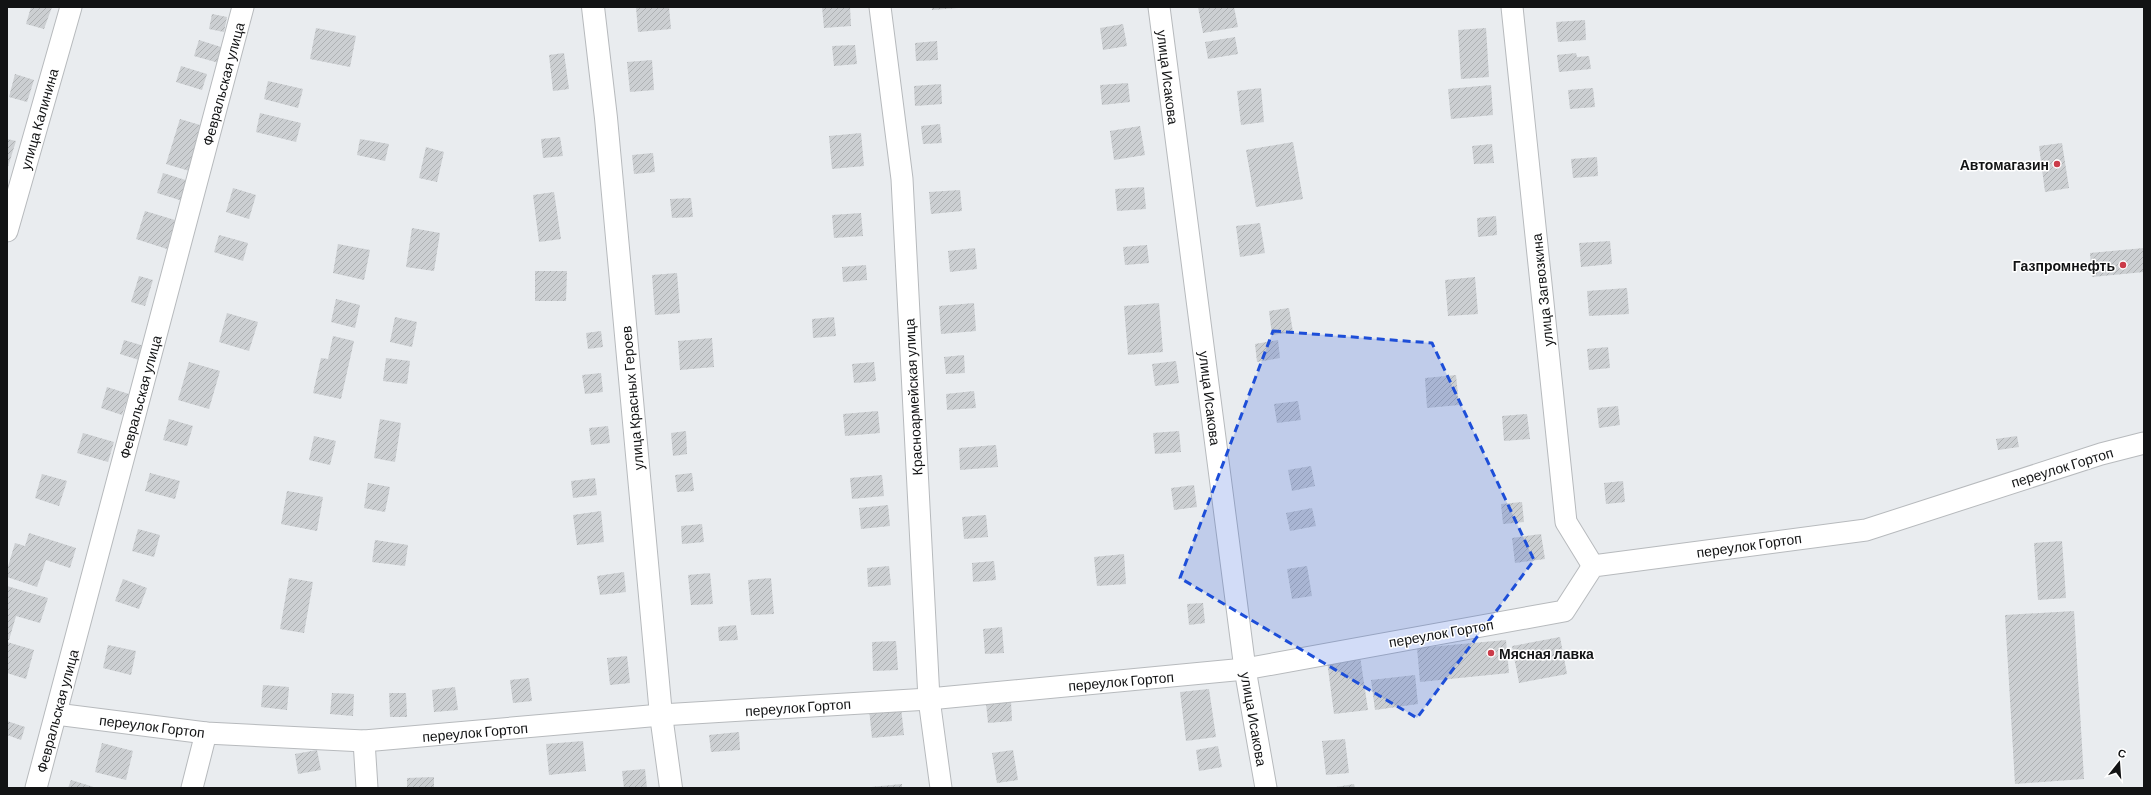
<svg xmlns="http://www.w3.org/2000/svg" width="2151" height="795" font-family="Barlow,sans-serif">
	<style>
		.building { fill: url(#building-hatch) }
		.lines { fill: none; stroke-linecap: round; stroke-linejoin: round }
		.minor-casing { stroke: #b7babd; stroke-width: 23 }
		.secondary-casing { stroke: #b7babd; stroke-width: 24 }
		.minor { stroke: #fff; stroke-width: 21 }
		.secondary { stroke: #fff; stroke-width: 22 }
		.marked { fill: #1d4ed8; fill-opacity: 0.2; stroke: #1d4ed8; stroke-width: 3; stroke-dasharray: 8 5; stroke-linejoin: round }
		.poi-dot { fill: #cb3b49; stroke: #fff; stroke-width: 1.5 }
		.labels { text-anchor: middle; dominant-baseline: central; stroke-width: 3; stroke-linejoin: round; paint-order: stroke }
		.street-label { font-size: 14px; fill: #121314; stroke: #fff }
		.poi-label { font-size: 14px; font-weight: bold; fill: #121314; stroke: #fff; text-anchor: end }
	</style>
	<defs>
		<pattern id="building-hatch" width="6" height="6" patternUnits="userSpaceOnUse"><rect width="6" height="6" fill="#cccfd2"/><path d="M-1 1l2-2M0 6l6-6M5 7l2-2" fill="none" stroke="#aeb1b3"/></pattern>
	</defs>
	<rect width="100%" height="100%" fill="#e9ecef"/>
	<g class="building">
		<polygon points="31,7 52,7 44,29 26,24"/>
		<polygon points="636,7 669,7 671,29 638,32"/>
		<polygon points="822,7 850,7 851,26 824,28"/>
		<polygon points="932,7 958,7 958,8 932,10"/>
		<polygon points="1198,7 1234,7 1238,27 1203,33"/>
		<polygon points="212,14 227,17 224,32 209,29"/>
		<polygon points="1585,20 1586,40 1558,42 1556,22"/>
		<polygon points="1123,24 1127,46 1103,50 1100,28"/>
		<polygon points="316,28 356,36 350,67 310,59"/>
		<polygon points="1486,28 1489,77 1461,79 1458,30"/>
		<polygon points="1235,37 1238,54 1208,59 1205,42"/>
		<polygon points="199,40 224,48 219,63 194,56"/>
		<polygon points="937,41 938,60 916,61 915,43"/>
		<polygon points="855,45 857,64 834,66 832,46"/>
		<polygon points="564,53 569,89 553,91 549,55"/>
		<polygon points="1576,53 1577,57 1589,56 1591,69 1559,72 1557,55"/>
		<polygon points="652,60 654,90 630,92 627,62"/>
		<polygon points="181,66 207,74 202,90 176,82"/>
		<polygon points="15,74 34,80 27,102 9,97"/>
		<polygon points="268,81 303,89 298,108 264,99"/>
		<polygon points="1128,83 1130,102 1102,105 1100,85"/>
		<polygon points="941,84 942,104 915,106 914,86"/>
		<polygon points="1491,85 1493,115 1451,119 1448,89"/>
		<polygon points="1261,88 1264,122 1241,125 1237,91"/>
		<polygon points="1593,88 1595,107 1570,109 1568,90"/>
		<polygon points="260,113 301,123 296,142 256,132"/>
		<polygon points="180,119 210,128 196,173 166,164"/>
		<polygon points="940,124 942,143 923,144 921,126"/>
		<polygon points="1140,126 1145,155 1114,160 1110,131"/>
		<polygon points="861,133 864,166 832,169 829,136"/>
		<polygon points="560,137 563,156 543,158 541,139"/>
		<polygon points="7,139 16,141 7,170"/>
		<polygon points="360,139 389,144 385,161 357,155"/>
		<polygon points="1293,142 1303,199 1256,207 1246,150"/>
		<polygon points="2062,143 2069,188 2045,192 2039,146"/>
		<polygon points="1492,144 1494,163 1474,164 1472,146"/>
		<polygon points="426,147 444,152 437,182 419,178"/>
		<polygon points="653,153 655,172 634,174 632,155"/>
		<polygon points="1597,157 1598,176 1573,178 1571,159"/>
		<polygon points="163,173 192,182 186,202 157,193"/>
		<polygon points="1144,187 1146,209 1117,211 1115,189"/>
		<polygon points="233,188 256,195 249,219 226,212"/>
		<polygon points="960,190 962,211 931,214 929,192"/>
		<polygon points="554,192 561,239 539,242 533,195"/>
		<polygon points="691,198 693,217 672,218 670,199"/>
		<polygon points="145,211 175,220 167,249 136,239"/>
		<polygon points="861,213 863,236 834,238 832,215"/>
		<polygon points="1496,216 1497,235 1478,237 1477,218"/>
		<polygon points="1260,223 1265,253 1240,257 1236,226"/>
		<polygon points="412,228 440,233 434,271 406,267"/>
		<polygon points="219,235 248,243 243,261 214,252"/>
		<polygon points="1610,241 1612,264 1581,267 1579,243"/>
		<polygon points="338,244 370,250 364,280 333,273"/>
		<polygon points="1147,245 1149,263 1125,265 1123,247"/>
		<polygon points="975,248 977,269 950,272 948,251"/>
		<polygon points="2144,248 2144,272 2092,277 2090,253"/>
		<polygon points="866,265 867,280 843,282 842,267"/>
		<polygon points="535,271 567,271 566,301 535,301"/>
		<polygon points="677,273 680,313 655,315 652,275"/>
		<polygon points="139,276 153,280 145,306 131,302"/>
		<polygon points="1475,277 1478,314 1448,316 1445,280"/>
		<polygon points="1627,288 1629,314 1589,316 1587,291"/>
		<polygon points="336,299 360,305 355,328 331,322"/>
		<polygon points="974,303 976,331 941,334 939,306"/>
		<polygon points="1159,303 1163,352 1128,355 1124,306"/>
		<polygon points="1289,308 1293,332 1272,335 1269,311"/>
		<polygon points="227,313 258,322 249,351 219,342"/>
		<polygon points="395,317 417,322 412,347 390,342"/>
		<polygon points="834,317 836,336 813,338 812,319"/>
		<polygon points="601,331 603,347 588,349 586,333"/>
		<polygon points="333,336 354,341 341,399 313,393 321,358 328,359"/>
		<polygon points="712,338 714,367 680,370 678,341"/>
		<polygon points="124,340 144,346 139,360 120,354"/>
		<polygon points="1278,340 1280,358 1257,362 1255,344"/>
		<polygon points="1608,347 1610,368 1589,370 1587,349"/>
		<polygon points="964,355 965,373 946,374 944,357"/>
		<polygon points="386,358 410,361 407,384 383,381"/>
		<polygon points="1176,361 1179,383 1155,386 1152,364"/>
		<polygon points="189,362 220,371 209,409 178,400"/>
		<polygon points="874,362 876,381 854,383 852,364"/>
		<polygon points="601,373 603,392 585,394 582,375"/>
		<polygon points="1456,375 1459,405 1427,408 1425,378"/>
		<polygon points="107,387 129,394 122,415 101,408"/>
		<polygon points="974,391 976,408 947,410 946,394"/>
		<polygon points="1298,401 1301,420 1277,423 1274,404"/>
		<polygon points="1618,406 1620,425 1599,428 1597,408"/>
		<polygon points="878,411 880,433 845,436 843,414"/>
		<polygon points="1527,414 1530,439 1504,441 1502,416"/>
		<polygon points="169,419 193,426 187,446 163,440"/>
		<polygon points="380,419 401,423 395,462 374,458"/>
		<polygon points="608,426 610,443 591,445 589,428"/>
		<polygon points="686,431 687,454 673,456 671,433"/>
		<polygon points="1179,431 1181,452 1155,454 1153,433"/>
		<polygon points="83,433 114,442 108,462 77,453"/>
		<polygon points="314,436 336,441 330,465 309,460"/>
		<polygon points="2017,436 2019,447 1998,450 1996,439"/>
		<polygon points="996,445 998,467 960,470 959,448"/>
		<polygon points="1311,466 1315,486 1292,491 1288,470"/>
		<polygon points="150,473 180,481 175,499 145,491"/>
		<polygon points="692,473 694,491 677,492 675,475"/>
		<polygon points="42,474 67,481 59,506 35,498"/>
		<polygon points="882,475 884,496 852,499 850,478"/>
		<polygon points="595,478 597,495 573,498 571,481"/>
		<polygon points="1623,481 1625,502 1606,504 1604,483"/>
		<polygon points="368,483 390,487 385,512 364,508"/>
		<polygon points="1194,485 1197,507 1174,510 1171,488"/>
		<polygon points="287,491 323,497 317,531 281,524"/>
		<polygon points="1522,502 1524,522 1503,524 1501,504"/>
		<polygon points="888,505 890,526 861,529 859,508"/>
		<polygon points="1312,508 1316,526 1290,531 1286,513"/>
		<polygon points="601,511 604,542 577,545 573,515"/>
		<polygon points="986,515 988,537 964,539 962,517"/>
		<polygon points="702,524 704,542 682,544 681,526"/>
		<polygon points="138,529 160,535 154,557 132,551"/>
		<polygon points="29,533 76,548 70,568 46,560 37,587 7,577 7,570 15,543 25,546"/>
		<polygon points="1541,534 1545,559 1515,563 1512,538"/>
		<polygon points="375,540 408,545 405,566 372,562"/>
		<polygon points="2062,541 2066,598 2038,600 2034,543"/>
		<polygon points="1124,554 1126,584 1097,586 1094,557"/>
		<polygon points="994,561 996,580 973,582 972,563"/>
		<polygon points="889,566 891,585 868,587 867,568"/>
		<polygon points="1307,566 1312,596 1292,599 1287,569"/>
		<polygon points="624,572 626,592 600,595 597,576"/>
		<polygon points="710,573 713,604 691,605 688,575"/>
		<polygon points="289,578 313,582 304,633 280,629"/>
		<polygon points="771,578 774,614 751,615 748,580"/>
		<polygon points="123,579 147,588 139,609 115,601"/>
		<polygon points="7,586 48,598 40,623 16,616 9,640 7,640"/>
		<polygon points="1203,603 1205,623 1189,625 1187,604"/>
		<polygon points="2074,611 2084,779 2015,784 2005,615"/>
		<polygon points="736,625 738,640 719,641 718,627"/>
		<polygon points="1002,627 1004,653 985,654 983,629"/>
		<polygon points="1560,637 1567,674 1519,683 1512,646"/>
		<polygon points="1506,640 1509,673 1420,682 1417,648"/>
		<polygon points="896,641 898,670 873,671 872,642"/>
		<polygon points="7,642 34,650 26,679 7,673"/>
		<polygon points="108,645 136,651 131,675 103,668"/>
		<polygon points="627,656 630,683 610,685 607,658"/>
		<polygon points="1360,656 1368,710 1334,714 1327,661"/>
		<polygon points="1415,675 1418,704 1375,710 1371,680"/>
		<polygon points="529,678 532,701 513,703 510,680"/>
		<polygon points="263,685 289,687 287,710 261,707"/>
		<polygon points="455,687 458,710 434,712 432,690"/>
		<polygon points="1209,689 1216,737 1186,741 1180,692"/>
		<polygon points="332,693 354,694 353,716 330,714"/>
		<polygon points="389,693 406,693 407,717 390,717"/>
		<polygon points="1011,701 1012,721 988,723 986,703"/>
		<polygon points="901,707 904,735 872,738 869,709"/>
		<polygon points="7,721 25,727 21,740 7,735"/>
		<polygon points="739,732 740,750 711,752 709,735"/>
		<polygon points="1345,739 1349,773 1326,775 1322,741"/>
		<polygon points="583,741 586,771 549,775 546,744"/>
		<polygon points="102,743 133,751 126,780 95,772"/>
		<polygon points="1218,746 1222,767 1199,771 1196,750"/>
		<polygon points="317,750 321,770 298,774 295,754"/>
		<polygon points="1013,750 1018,780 997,783 992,753"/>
		<polygon points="645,769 647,788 624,788 622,771"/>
		<polygon points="434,777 434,788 407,788 407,778"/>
		<polygon points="71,780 97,788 68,788"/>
		<polygon points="902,784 902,788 872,788 871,787"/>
		<polygon points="1354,784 1355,788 1336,788 1336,787"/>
	</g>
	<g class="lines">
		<defs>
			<g id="minor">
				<polyline points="880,7 902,179 929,699 941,788"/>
				<polyline points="1159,7 1245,669 1266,788"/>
				<polyline points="1512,7 1566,522 1593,566"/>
				<polyline points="7,231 71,7"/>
				<polyline points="56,714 206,733 364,741 661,715 929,699 1245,669 1564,611 1593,566 1866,530 2101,454 2144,443"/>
				<polyline points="364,741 367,788"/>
				<polyline points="36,788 243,7"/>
				<polyline points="192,788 206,733"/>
			</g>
			<polyline id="secondary" points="593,7 606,118 661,715 671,788"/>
		</defs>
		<use href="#minor" class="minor-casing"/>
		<use href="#secondary" class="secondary-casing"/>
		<use href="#minor" class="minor"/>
		<use href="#secondary" class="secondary"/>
	</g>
	<path class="marked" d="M 1273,331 L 1432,343 L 1534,560 L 1417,718 L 1180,578 Z"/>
	<g class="poi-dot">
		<circle cx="2057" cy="164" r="4"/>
		<circle cx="2123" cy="265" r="4"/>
		<circle cx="1491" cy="653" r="4"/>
	</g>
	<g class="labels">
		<g class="street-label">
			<text transform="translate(1168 77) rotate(83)">улица Исакова</text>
			<text transform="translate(223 84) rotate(-75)">Февральская улица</text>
			<text transform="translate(39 119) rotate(-74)">улица Калинина</text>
			<text transform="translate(1542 290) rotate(-96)">улица Загвозкина</text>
			<text transform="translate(140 397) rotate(-75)">Февральская улица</text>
			<text transform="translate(913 397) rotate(-93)">Красноармейская улица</text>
			<text transform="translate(632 398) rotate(-95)">улица Красных Героев</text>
			<text transform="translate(1210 398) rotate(83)">улица Исакова</text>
			<text transform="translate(2062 467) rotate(-17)">переулок Гортоп</text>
			<text transform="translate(1749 545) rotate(-8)">переулок Гортоп</text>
			<text transform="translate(1441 633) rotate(-10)">переулок Гортоп</text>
			<text transform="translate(1121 681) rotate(-5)">переулок Гортоп</text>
			<text transform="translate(798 707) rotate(-4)">переулок Гортоп</text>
			<text transform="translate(57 711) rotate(-75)">Февральская улица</text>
			<text transform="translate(1254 719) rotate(80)">улица Исакова</text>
			<text transform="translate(152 726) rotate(7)">переулок Гортоп</text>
			<text transform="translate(475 732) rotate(-5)">переулок Гортоп</text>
		</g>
		<g class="poi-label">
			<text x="2049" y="164">Автомагазин</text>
			<text x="2115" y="265">Газпромнефть</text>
			<text x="1499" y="653" text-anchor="start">Мясная лавка</text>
		</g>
	</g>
	<rect width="2151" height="795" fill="none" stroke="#121314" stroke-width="16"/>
	<g transform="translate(2119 763) rotate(17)" stroke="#ffffff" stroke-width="3" paint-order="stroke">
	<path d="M0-3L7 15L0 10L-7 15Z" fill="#121314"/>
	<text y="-6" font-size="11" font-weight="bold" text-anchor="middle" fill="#121314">С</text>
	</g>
</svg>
